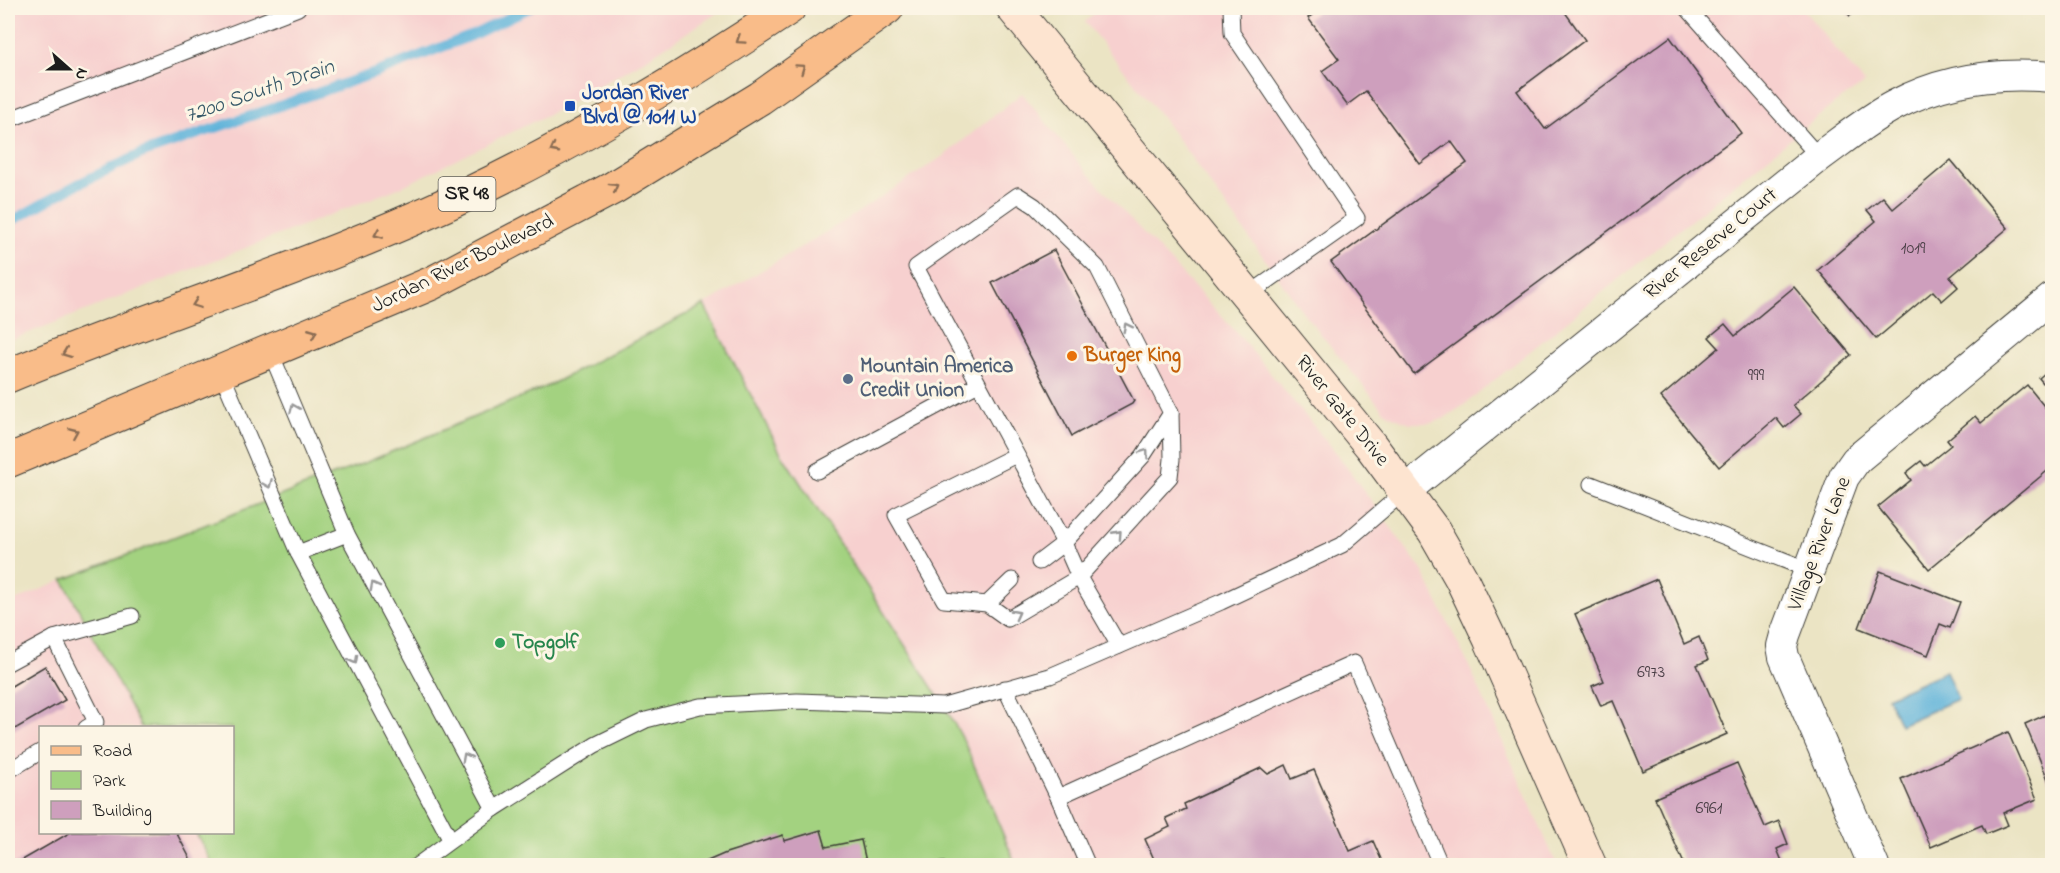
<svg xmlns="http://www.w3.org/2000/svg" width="2060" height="873" font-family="'Indie Flower',sans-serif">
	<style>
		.built { fill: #f7d0cf; fill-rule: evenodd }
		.green { fill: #a3d280; stroke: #60774e; stroke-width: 1.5 }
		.water { fill: #5eb3da; stroke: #3d687b; stroke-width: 1.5 }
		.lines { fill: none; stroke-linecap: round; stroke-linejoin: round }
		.stream { stroke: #5eb3da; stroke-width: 10 }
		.building { fill: #ce9fbd }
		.lane-casing { stroke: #3b3a35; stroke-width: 17 }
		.street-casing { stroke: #3b3a35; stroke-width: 32 }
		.secondary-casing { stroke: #3b3a35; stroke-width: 35 }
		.primary-casing { stroke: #3b3a35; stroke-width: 35 }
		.lane { stroke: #fff; stroke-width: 15 }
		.street { stroke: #fff; stroke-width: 30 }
		.secondary { stroke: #fde4d0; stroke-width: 33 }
		.primary { stroke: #f9bc89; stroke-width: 33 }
		.oneway { stroke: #8a6c52 }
		.oneway2 { stroke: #999 }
		.transit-dot { fill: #1a4fb4; stroke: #fcf5e5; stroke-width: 2 }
		.food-dot { fill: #e8710a; stroke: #fcf5e5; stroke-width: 2 }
		.service-dot { fill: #5c6f8a; stroke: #fcf5e5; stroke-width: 2 }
		.leisure-dot { fill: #2e9e5b; stroke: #fcf5e5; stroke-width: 2 }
		.labels { text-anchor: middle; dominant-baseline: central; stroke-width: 6; stroke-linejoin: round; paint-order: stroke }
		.number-label { font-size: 18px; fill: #483d44 }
		.shield { fill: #fcf5e5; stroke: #5f5d58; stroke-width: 1.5 }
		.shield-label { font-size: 20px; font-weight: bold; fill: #1c1c1c }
		.transit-label { font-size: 21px; font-weight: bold; fill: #164399; stroke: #fcf5e5; text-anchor: start }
		.street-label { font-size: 21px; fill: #1c1c1c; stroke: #fcf5e5 }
		.food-label { font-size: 21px; font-weight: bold; fill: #c56008; stroke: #fcf5e5; text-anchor: start }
		.service-label { font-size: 21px; font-weight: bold; fill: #4e5e75; stroke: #fcf5e5; text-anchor: start }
		.leisure-label { font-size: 21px; font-weight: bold; fill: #27864d; stroke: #fcf5e5; text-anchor: start }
		.water-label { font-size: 22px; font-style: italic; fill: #365868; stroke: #fcf5e5 }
	</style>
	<rect width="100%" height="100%" fill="#fcf5e5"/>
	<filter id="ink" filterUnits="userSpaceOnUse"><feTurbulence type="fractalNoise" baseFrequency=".0167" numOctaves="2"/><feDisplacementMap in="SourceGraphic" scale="12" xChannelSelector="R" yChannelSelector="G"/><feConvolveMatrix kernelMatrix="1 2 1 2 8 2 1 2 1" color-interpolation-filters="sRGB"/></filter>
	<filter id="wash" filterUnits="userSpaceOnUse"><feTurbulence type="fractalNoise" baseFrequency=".008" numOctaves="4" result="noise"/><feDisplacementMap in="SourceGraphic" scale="24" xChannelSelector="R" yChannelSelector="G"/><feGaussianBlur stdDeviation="1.35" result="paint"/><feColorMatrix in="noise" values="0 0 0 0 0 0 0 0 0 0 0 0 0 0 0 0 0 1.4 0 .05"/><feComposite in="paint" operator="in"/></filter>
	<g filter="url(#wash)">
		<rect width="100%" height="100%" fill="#ebe4c4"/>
		<g class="built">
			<polygon points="8,8 725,8 638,64 549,114 401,187 8,341"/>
			<polygon points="1100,8 1802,8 1865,84 1835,103 1464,405 1443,419 1432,423 1410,423 1392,416 1383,410 1305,315 1164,120 1085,22"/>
			<path d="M 1022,93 L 1084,169 L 1238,334 L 1337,454 L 1422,570 L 1469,666 L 1557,865 L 8,865 L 8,604 L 63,580 L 367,462 L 548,386 L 704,305 L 843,222 L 945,155 ZM 40,728 L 232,728 L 232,832 L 40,832 Z"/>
		</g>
		<polygon class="green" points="704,305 781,453 944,706 963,739 1016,865 213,865 196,833 232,832 232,728 141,727 63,580 367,462 548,386"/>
		<polygon class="water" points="1946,671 1958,699 1900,725 1887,697"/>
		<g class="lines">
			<polyline class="stream" points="8,223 76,185 143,153 378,72 473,35 529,8"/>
		</g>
		<g id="blocks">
			<g class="building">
				<polygon points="1322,8 1562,8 1585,40 1517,91 1545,129 1670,37 1741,133 1414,374 1331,262 1467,163 1451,141 1420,164 1366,91 1347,105 1322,71 1339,59 1308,18"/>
				<polygon points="1843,8 1860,8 1850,16"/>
				<polygon points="1862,8 1875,8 1868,14"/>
				<polygon points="1951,160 2008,228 1950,277 1958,287 1942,301 1933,291 1876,339 1818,270 1876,221 1867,210 1883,197 1893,209"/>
				<polygon points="1054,250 1134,401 1132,404 1072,436 992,283"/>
				<polygon points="1794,287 1851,355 1793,405 1801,414 1784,428 1776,418 1719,467 1661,397 1719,348 1709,337 1725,324 1735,336"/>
				<polygon points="2052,367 2052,394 2039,378"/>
				<polygon points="2027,385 2052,416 2052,467 1929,569 1878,507 1911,480 1906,473 1921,461 1925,466 1951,445 1947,440 1975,416 1981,423"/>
				<polygon points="1880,571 1960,602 1950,628 1940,624 1928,655 1859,628"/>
				<polygon points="1657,579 1684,644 1699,637 1708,660 1697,665 1727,734 1643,771 1613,701 1601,706 1592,686 1604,681 1575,614"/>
				<polygon points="45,666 65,700 8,733 8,688"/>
				<polygon points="2052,712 2052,789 2025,724"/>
				<polygon points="2008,732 2037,799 2003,813 2008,825 1986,834 1982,825 1931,847 1901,779"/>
				<polygon points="1737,763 1765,827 1779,821 1788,844 1777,849 1784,866 1685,866 1655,798"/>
				<polygon points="1286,765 1292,779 1314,770 1350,851 1373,841 1384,866 1157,866 1145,839 1170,827 1166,818 1186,809 1184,804 1261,768 1268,774"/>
				<polygon points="821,830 826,847 861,840 867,866 696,866 726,853 783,835 784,841"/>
				<polygon points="71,832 176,832 194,866 12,866"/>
				<polygon points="944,862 944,866 925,866 925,864"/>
			</g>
		</g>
	</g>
	<g filter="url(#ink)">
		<use href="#blocks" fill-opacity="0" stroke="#3b3a35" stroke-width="1.5"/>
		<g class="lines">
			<defs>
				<g id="lane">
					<polyline points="1231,8 1232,33 1357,218 1248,295"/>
					<polyline points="1687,8 1819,157"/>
					<polyline points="8,120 298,8"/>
					<polyline points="270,351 347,534 494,809"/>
					<polyline points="221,372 298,553 450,839"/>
					<polyline points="1016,455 896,515 944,600 987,604 1008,619 1079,577 1170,477 1172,459 1171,413 1097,267 1035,206 1018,195 916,267 1064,543 1079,577 1119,646"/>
					<polyline points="817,471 978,384"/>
					<polyline points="1591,484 1809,570"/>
					<polyline points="298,553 347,534"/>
					<polyline points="1039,562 1064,543 1143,456 1171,413"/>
					<polyline points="987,604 1012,580"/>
					<polyline points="54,638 96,722 86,728"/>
					<polyline points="8,663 54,638 132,616"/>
					<polyline points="1005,688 1058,797 1354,663 1441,866"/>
					<polyline points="8,771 40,752"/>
					<polyline points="1058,797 1088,866"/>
					<polyline points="416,866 494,809 571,760 595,745 646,720 700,706 797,701 944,706 1050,676 1221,602 1342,545 1405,491"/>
				</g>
				<g id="street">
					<path d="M 1405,491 L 1819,157 C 1844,139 1868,119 1895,105 C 1944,79 1999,72 2052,77"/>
					<polyline points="1874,866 1784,657 1782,646 1785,635 1844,477 1856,460 2052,298"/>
				</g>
				<polyline id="secondary" points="1013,8 1371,446 1434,531 1461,578 1490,639 1590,866"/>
				<g id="primary">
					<path d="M 8,376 C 144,319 286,275 422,215 C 550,159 672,86 789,8"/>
					<polyline points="8,461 432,283 613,188 760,98 887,8"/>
				</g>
			</defs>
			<use href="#lane" class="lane-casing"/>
			<use href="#street" class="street-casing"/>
			<use href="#secondary" class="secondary-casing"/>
			<use href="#primary" class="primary-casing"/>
			<use href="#lane" class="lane"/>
			<use href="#street" class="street"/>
			<use href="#secondary" class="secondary"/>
			<use href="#primary" class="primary"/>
		</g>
		<defs><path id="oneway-chevron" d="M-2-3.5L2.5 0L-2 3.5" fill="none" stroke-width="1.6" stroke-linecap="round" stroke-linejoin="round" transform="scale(1.5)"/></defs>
		<g class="oneway">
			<use href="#oneway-chevron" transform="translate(740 40) rotate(146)"/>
			<use href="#oneway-chevron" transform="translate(801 68) rotate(-35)"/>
			<use href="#oneway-chevron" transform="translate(554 149) rotate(152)"/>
			<use href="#oneway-chevron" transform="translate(614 187) rotate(-30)"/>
			<use href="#oneway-chevron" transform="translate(378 234) rotate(157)"/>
			<use href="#oneway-chevron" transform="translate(196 304) rotate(160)"/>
			<use href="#oneway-chevron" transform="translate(313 333) rotate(-22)"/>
			<use href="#oneway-chevron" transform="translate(66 353) rotate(159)"/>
			<use href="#oneway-chevron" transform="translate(74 432) rotate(-23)"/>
		</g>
		<g class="oneway2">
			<use href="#oneway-chevron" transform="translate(1127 327) rotate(-117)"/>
			<use href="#oneway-chevron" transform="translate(294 408) rotate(-113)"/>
			<use href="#oneway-chevron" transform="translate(1145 453) rotate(-54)"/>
			<use href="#oneway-chevron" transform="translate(268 484) rotate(67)"/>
			<use href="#oneway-chevron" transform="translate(1118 534) rotate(-48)"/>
			<use href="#oneway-chevron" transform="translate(374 586) rotate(-118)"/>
			<use href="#oneway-chevron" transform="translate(1016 614) rotate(-28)"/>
			<use href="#oneway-chevron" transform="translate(354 660) rotate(62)"/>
			<use href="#oneway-chevron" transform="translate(466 757) rotate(-118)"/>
		</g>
	</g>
	<rect class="transit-dot" x="564" y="100" width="12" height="12" rx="3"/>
	<circle class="food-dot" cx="1072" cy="356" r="6"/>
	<circle class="service-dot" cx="848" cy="379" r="6"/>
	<circle class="leisure-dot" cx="500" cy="643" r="6"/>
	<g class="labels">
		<g class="number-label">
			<text x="1913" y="249">1019</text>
			<text x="1756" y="376">999</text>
			<text x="1651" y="673">6973</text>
			<text x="1709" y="809">6961</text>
		</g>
		<rect class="shield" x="438.5" y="177" width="57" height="34" rx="4.5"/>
		<g class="shield-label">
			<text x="467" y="194">SR 48</text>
		</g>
		<g class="transit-label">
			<text x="582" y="94">Jordan River<tspan x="582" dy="24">Blvd @ 1011 W</tspan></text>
		</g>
		<g class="street-label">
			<text transform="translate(1711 244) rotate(-39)">River Reserve Court</text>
			<text transform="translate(463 264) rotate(-26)">Jordan River Boulevard</text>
			<text transform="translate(1342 411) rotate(51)">River Gate Drive</text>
			<text transform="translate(1820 544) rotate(-69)">Village River Lane</text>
		</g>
		<g class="food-label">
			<text x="1084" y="356">Burger King</text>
		</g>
		<g class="service-label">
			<text x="860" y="367">Mountain America<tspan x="860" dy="24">Credit Union</tspan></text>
		</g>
		<g class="leisure-label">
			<text x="512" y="643">Topgolf</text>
		</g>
		<g class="water-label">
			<text transform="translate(260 92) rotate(-19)">7200 South Drain</text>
		</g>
	</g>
	<rect width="2060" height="873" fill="none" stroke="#fcf5e5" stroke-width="30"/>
	<rect x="39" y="726" width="195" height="108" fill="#fcf5e5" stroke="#a29e95" stroke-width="1.5"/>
	<rect x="51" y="746" width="30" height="9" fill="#f9bc89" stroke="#a29e95" stroke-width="1.5"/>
	<text x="93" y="756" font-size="18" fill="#1c1c1c">Road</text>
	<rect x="51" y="771" width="30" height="18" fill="#a3d280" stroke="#a29e95" stroke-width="1.5"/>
	<text x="93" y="786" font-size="18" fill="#1c1c1c">Park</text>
	<rect x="51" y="801" width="30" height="18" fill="#ce9fbd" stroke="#a29e95" stroke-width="1.5"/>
	<text x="93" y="816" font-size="18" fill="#1c1c1c">Building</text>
	<g transform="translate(69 69) rotate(111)" stroke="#fcf5e5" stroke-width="4.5" paint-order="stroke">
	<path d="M0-4.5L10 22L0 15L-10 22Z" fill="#1c1c1c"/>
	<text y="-9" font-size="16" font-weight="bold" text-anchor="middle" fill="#1c1c1c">N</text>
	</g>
</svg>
